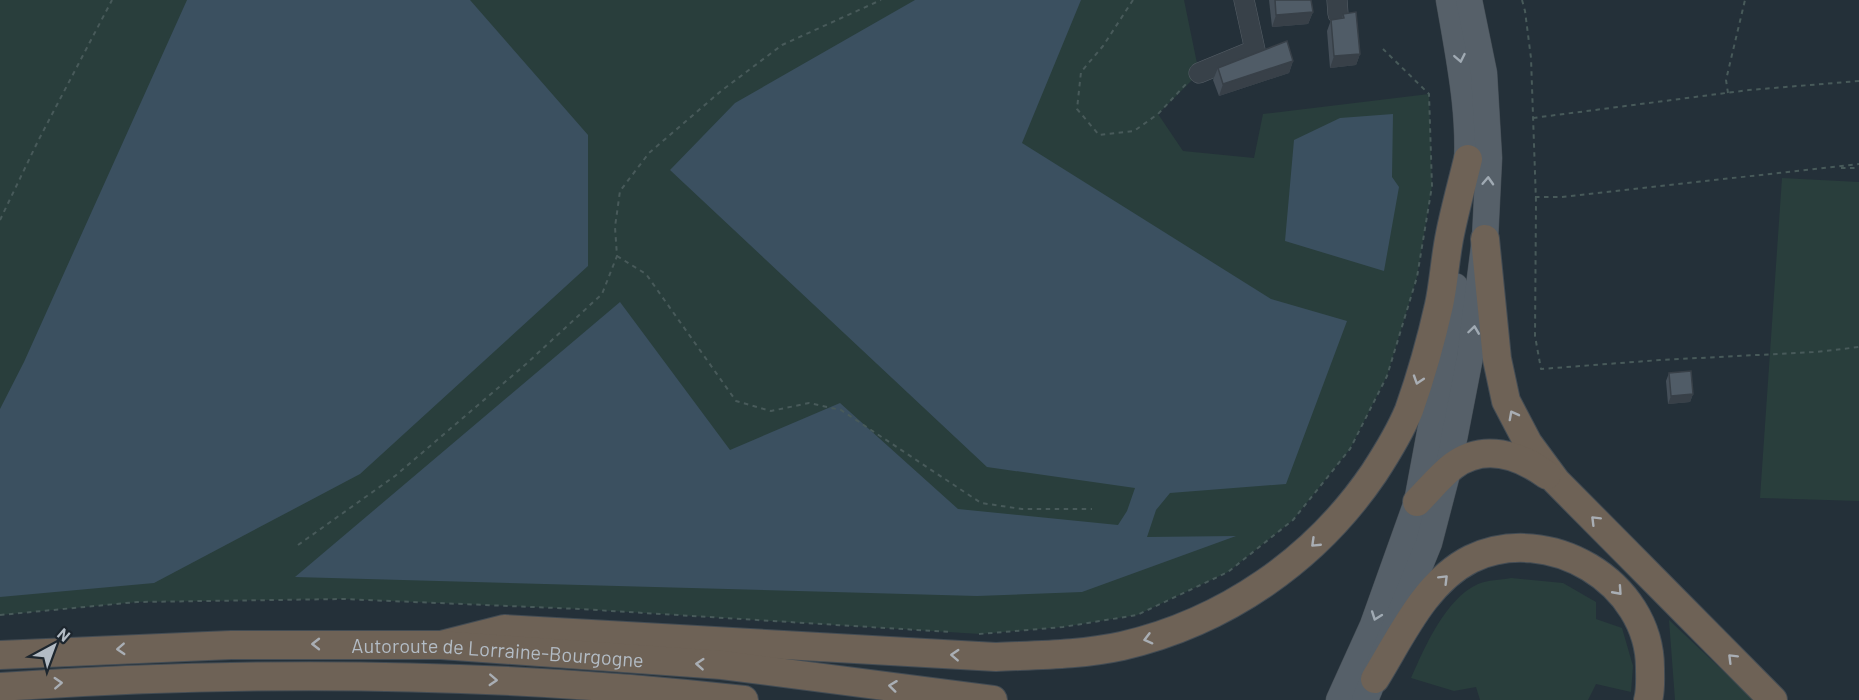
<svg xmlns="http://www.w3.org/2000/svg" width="1859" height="700" font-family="Barlow,sans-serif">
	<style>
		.green { fill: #293e3c }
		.water { fill: #3b5060 }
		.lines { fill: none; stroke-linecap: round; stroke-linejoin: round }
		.minor-casing { stroke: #565f67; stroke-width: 21 }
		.major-casing { stroke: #444d55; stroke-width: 27 }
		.highway-casing { stroke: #434c54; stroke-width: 30 }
		.path { stroke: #485a5a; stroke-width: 2; stroke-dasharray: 4.5 4.5; stroke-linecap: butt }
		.minor { stroke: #384149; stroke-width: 20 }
		.major { stroke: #566069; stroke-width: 26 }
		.highway { stroke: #6e6256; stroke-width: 28 }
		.wall { fill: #454f59 }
		.shaded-wall { fill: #384048 }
		.building { fill: #505c67; stroke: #384048; stroke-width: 1.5 }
		.oneway { stroke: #a0aab3 }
		.oneway2 { stroke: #a9aeb4 }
		.labels { text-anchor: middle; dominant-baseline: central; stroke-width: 4.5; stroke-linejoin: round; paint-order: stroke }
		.street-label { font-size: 20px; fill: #b3bcc5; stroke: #1d262e }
	</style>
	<rect width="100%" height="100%" fill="#243039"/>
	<g class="green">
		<polygon points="0,0 1184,0 1199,73 1158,114 1183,151 1254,158 1263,114 1429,94 1432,186 1417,277 1387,376 1350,449 1293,520 1228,572 1137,615 1063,627 980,634 580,609 343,599 138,602 0,615"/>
		<polygon points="1782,178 1859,182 1859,501 1760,498"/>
		<path d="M 1511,578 L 1563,583 L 1596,602 L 1596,619 L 1622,628 L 1633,666 L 1631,692 L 1596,684 L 1588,700 L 1480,700 L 1476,687 L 1454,691 L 1411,678 C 1425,647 1445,599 1478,584 C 1487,580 1501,580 1511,578 Z"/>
		<polygon points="1669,620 1754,700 1675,700"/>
	</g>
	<g class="water">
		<polygon points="187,0 470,0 588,135 588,266 360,474 154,583 0,597 0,409 24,362"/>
		<polygon points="915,0 1081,0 1022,143 1271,299 1347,321 1286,484 1170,493 1156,510 1147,537 1236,536 1082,592 977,596 295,577 620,302 730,450 840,403 958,509 1118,525 1127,511 1135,488 987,467 670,170 735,103"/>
		<polygon points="1393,114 1392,177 1399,187 1384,271 1285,241 1294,140 1340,118"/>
	</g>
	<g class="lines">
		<defs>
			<g id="minor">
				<polyline points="1337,0 1338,14"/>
				<polyline points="1199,73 1255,50 1244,0"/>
			</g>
			<g id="major">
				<path d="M 1449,0 C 1459,58 1472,119 1466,178"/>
				<polyline points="1339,700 1373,625 1417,502 1444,357 1455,286"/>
				<polyline points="1365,700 1429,543 1448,470 1470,357 1485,239 1489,158 1484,73 1469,0"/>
			</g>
			<g id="highway">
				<polyline points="1485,239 1497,359 1506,401 1528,443 1556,481 1773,700"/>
				<path d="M 1417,502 C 1429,490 1440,476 1453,466 C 1484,443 1519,455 1547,475"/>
				<path d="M 441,645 L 504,629 L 996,657 C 1039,655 1081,655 1122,646 C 1225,622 1315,560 1374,473 C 1387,453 1400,432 1409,410 C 1421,376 1431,341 1439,305 C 1444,282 1445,258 1450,234 C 1455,209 1462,184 1468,159"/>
				<path id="s1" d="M 0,655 L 231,645 L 441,645 L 722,665 L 993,700"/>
				<path d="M 1375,679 C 1401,637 1425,582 1471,559 C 1548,522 1650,582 1650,668 C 1650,679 1651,690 1648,700"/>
				<path d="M 0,687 C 248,670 497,672 744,700"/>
			</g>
		</defs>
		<use href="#minor" class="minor-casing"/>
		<use href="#major" class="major-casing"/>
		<use href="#highway" class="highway-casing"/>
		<g class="path">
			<polyline points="1133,0 1103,46 1081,72 1077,109 1099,135 1134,131 1158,114 1187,83"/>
			<polyline points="1522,0 1525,11 1531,58 1536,202 1535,336 1541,369 1660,360 1816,352 1859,347"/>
			<polyline points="1728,93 1726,80 1745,0"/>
			<polyline points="1533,118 1749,90 1859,81"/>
			<polyline points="1841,168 1859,168"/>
			<polyline points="1535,197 1562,197 1859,164"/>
			<polyline points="0,220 38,141 112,0"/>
			<polyline points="617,256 646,274 736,401 771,411 809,403 841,410 981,503 1022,509 1092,509"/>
			<polyline points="298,545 395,476 526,364 602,294 617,256 615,227 620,191 649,153 721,91 782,45 881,0"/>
			<polyline points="0,615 137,602 343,599 580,609 950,632"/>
			<polyline points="979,634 1063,627 1137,615 1228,572 1293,520 1350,449 1387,376 1417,277 1432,186 1429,94 1383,49"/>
		</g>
		<use href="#minor" class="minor"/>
		<use href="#major" class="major"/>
		<use href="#highway" class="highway"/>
	</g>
	<g class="wall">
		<polygon points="1269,0 1311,0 1313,12 1308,24 1272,27"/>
		<polygon points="1343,14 1360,54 1356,65 1330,68 1327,31 1331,20 1342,19"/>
		<polygon points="1293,61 1289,73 1219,96 1213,80 1218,68"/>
		<polygon points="1669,373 1693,394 1690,402 1668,404 1666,381"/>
	</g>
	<g class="shaded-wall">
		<polygon points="1313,12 1308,24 1272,27 1276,15"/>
		<polygon points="1360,54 1356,65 1330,68 1334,56"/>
		<polygon points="1293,61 1289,73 1219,96 1223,84"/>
		<polygon points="1693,394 1690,402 1668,404 1671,396"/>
	</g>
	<g class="building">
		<polygon points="1275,0 1311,0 1313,12 1276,15"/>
		<polygon points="1356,12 1360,54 1334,56 1331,20 1344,18 1343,14"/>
		<polygon points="1287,41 1293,61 1223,84 1218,68"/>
		<polygon points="1691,371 1693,394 1671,396 1669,373"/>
	</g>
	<defs><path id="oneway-chevron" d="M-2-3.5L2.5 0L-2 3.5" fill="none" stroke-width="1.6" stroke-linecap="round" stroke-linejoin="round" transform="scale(1.5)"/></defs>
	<g class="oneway">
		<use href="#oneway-chevron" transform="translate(1460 58) rotate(79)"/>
		<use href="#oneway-chevron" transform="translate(1488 181) rotate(-87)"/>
		<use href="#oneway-chevron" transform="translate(1474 330) rotate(-82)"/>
		<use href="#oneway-chevron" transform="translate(1376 616) rotate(110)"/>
	</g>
	<g class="oneway2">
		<use href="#oneway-chevron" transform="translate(1418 380) rotate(108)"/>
		<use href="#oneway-chevron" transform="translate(1513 415) rotate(-118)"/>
		<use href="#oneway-chevron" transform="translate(1595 520) rotate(-135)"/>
		<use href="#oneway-chevron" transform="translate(1315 543) rotate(136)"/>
		<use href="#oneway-chevron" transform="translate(1444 579) rotate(-45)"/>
		<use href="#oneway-chevron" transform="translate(1618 591) rotate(48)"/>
		<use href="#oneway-chevron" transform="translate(1148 639) rotate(165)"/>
		<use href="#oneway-chevron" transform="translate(316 644) rotate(180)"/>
		<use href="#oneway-chevron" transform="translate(121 649) rotate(177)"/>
		<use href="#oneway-chevron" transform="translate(955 655) rotate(-177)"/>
		<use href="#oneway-chevron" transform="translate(1732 658) rotate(-135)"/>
		<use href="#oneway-chevron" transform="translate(700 664) rotate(-176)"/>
		<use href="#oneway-chevron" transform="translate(493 680) rotate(3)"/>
		<use href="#oneway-chevron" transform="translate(58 683) rotate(-3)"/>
		<use href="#oneway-chevron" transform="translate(893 686) rotate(-173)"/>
	</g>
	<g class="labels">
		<g class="street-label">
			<text stroke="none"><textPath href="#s1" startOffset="498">Autoroute de Lorraine-Bourgogne</textPath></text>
		</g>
	</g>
	<g transform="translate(54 646) rotate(41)" stroke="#1d262e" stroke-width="4.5" paint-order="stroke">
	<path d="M0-4.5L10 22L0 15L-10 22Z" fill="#b3bcc5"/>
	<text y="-9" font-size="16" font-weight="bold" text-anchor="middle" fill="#b3bcc5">N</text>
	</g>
</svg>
